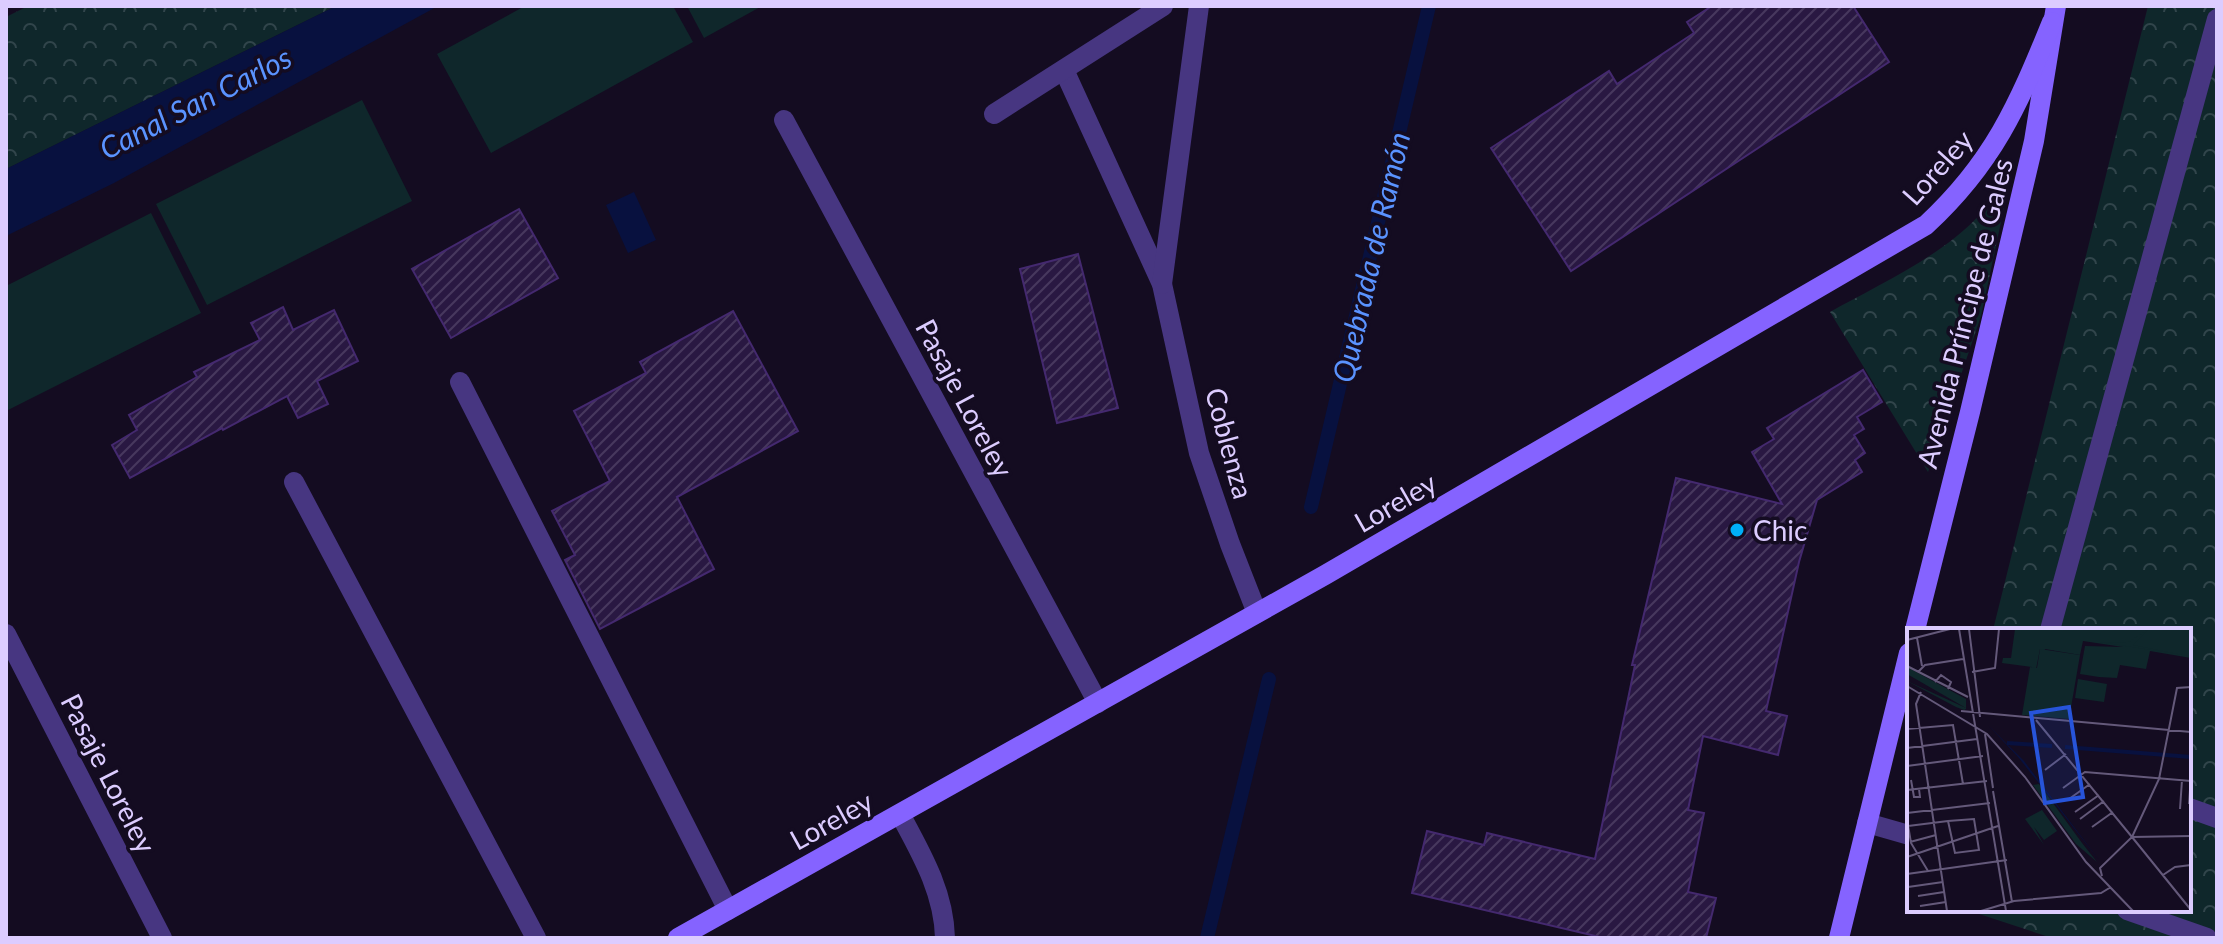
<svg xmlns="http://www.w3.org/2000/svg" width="2223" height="944" font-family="Lato,sans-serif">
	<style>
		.green { fill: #0f272b }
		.park { fill: url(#park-crowns) }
		.water { fill: #08113f }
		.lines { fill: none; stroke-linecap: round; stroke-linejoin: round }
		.stream { stroke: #08113f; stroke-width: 14 }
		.building { fill: url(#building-hatch); stroke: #44296f; stroke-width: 2 }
		.service { stroke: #473681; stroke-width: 20 }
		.minor { stroke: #473681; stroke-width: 20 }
		.secondary { stroke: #8563ff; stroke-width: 20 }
		.poi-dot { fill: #00aff7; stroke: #140c21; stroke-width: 3 }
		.labels { text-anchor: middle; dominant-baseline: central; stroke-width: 7; stroke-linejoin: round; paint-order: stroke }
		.street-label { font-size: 28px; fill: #dcccff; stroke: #140c21 }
		.poi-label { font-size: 28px; fill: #dcccff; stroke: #140c21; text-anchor: start }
		.water-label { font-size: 30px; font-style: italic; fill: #5a93ff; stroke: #140c21 }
		.inset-river { fill: none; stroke: #08113f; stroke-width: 4 }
		.inset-road { fill: none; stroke: #64597a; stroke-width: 2 }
		.view { fill: #2754da; fill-opacity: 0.15; stroke: #2754da; stroke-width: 4 }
		.inset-edge { fill: none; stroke: #dcccff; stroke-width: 4 }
	</style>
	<defs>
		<pattern id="park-crowns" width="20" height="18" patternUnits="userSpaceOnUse" patternTransform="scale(2)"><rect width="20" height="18" fill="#0f272b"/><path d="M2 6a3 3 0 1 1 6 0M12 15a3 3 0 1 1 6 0" fill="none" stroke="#31454b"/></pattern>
		<pattern id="building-hatch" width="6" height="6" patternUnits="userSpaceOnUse" patternTransform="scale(2)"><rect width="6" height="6" fill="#291842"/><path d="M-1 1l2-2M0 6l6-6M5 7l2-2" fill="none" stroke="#47385e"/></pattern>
	</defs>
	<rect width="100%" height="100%" fill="#140c21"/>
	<g class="green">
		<polygon points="525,6 673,6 693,42 491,153 437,54"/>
		<polygon points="687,6 762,6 704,38"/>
		<polygon points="362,100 412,201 207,305 156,204"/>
		<polygon points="151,213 201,313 6,411 6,286"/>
	</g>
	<g class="park">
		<polygon points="28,6 336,6 6,169 6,17"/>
		<polygon points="2148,6 2217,6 2217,938 2052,938 1967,910 2189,910 2189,630 1993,630"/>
		<path d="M 1997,190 L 2003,191 L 2005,203 L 1981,316 L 1928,472 L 1830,312 C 1881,283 1970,244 1997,190 Z"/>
	</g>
	<g class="water">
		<polygon points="336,6 438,6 114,183 6,236 6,169"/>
		<polygon points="634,192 656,240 628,253 606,205"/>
	</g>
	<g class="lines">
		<g class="stream">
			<polyline points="1311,507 1429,6"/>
			<polyline points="1207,938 1269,679"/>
		</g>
	</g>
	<g class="building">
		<polygon points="1712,6 1853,6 1889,62 1571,271 1491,148 1609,71 1617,84 1694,33 1687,22"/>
		<polygon points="519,209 558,278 451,338 412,269"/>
		<polygon points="1078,254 1118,408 1057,423 1020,269"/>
		<polygon points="283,307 293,330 334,310 358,361 317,381 328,404 298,418 287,396 223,430 222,428 130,478 112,445 137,430 129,415 197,377 194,372 260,340 251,323"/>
		<polygon points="733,311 798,431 677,497 714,569 600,629 565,560 575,555 552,511 610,481 574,411 646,373 640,362"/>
		<polygon points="1863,370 1882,402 1857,417 1864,429 1854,435 1865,453 1855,460 1862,472 1817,500 1799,562 1766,711 1787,716 1778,755 1703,736 1688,810 1704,813 1688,892 1716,898 1706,938 1604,938 1412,893 1427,831 1484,845 1487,833 1595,859 1635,665 1632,665 1676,478 1782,504 1752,452 1774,439 1767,428"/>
	</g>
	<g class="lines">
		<g class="service">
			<polyline points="460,382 728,910"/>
			<polyline points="2050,630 2217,19"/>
			<polyline points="2189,808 2217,818"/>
			<path d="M 900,814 C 921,853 944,892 945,938"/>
			<polyline points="1867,823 1909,835"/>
			<polyline points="2127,910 2207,938"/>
		</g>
		<g class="minor">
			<polyline points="1064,70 1162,284 1199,453 1230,544 1257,613"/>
			<polyline points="994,114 1163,6"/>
			<polyline points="784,120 1098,703"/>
			<polyline points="1162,284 1199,6"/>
			<polyline points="294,482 536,938"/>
			<polyline points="6,634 162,938"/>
		</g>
		<g class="secondary">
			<polyline points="1915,630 1970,412 2034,141 2056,6"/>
			<path d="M 678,938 L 1325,575 L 1926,225 C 1993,163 2018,106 2052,22"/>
			<polyline points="1839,938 1909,653"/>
		</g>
	</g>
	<circle class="poi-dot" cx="1737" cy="530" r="8"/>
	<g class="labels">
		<g class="street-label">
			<text transform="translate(1937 167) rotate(-48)">Loreley</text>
			<text transform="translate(1964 313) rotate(-76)">Avenida Príncipe de Gales</text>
			<text transform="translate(965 398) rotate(62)">Pasaje Loreley</text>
			<text transform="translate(1230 443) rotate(75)">Coblenza</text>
			<text transform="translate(1395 502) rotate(-30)">Loreley</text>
			<text transform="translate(109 773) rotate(63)">Pasaje Loreley</text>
			<text transform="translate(831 820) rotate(-29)">Loreley</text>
		</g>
		<g class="poi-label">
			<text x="1753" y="530">Chic</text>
		</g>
		<g class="water-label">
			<text transform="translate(195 102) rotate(-27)">Canal San Carlos</text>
			<text transform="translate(1370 257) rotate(-77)">Quebrada de Ramón</text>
		</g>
	</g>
	<g transform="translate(1907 628)">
		<rect width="284" height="284" fill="#140c21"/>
		<path d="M 108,1 L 284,1 L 284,30 L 243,23 L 239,41 L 213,37 L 210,50 L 192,49 L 173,46 L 178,18 L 216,19 L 176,13 L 173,27 L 138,21 L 136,29 L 133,21 L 129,41 L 134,34 L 145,36 L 145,41 L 155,44 L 155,53 L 124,48 L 125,39 L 95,35 L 96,30 L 104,30 ZM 171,51 L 200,56 L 197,74 L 168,70 ZM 135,182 L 150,203 L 137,212 L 127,199 L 137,217 L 118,191 Z" fill="#0f272b"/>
		<path d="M 242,1 L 226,17 L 276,27 L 193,14 L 220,15 Z" fill="#0f272b"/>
		<path d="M 133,21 L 173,27 L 162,91 L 115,87 L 123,39 L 130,40 ZM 0,39 L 59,71 L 59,81 L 57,82 L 49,79 L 0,53 L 59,80 L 0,46 ZM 132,156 L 175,215 L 190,234 L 169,216 L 126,157 Z" fill="#0f272b"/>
		<path d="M 81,97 L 117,133 L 192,232 L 112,130 Z" fill="#08113f"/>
		<path class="inset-river" d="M 100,115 L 145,118M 158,119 L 284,129"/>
		<path class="inset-road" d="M 52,1 L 99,283M 62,1 L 73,89M 10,10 L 15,38M 0,12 L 43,1M 0,38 L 61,69M 11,44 L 18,37 L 56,31M 65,44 L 88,40 L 92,1M 28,54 L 34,47 L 44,54 L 41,61M 0,58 L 80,106 L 118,149 L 179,234 L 226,283M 14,64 L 9,76 L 40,283M 54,83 L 284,104M 129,92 L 225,209 L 193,240 L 195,248M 0,101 L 46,97 L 56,156M 78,106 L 86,160M 0,120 L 70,111M 0,138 L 76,128M 138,142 L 159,126M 4,152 L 7,169 L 13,169 L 12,161M 156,160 L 178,144 L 284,153M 0,162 L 80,153M 86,163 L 105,274M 162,171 L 183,156M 282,176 L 284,147M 273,181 L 275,152M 168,184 L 192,167M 0,185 L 83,175M 0,191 L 4,215 L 21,243M 173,191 L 197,173M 1,198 L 41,193 L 67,191 L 72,222 L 48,225 L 41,193M 185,199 L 206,184M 225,209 L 252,151 L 270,60 L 284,59M 225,209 L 284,282M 225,209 L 284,208M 3,214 L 29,207M 0,229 L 91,198M 0,246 L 100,232M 256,247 L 268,239 L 284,237M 1,259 L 36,254M 11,268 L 37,264M 13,278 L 39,274M 74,283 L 107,273 L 194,265 L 204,259"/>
		<path class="view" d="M 162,79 L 176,169 L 138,175 L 124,85 Z"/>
		<rect width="284" height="284" class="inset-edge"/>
	</g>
	<rect width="2223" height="944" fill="none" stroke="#dcccff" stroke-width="16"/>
</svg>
